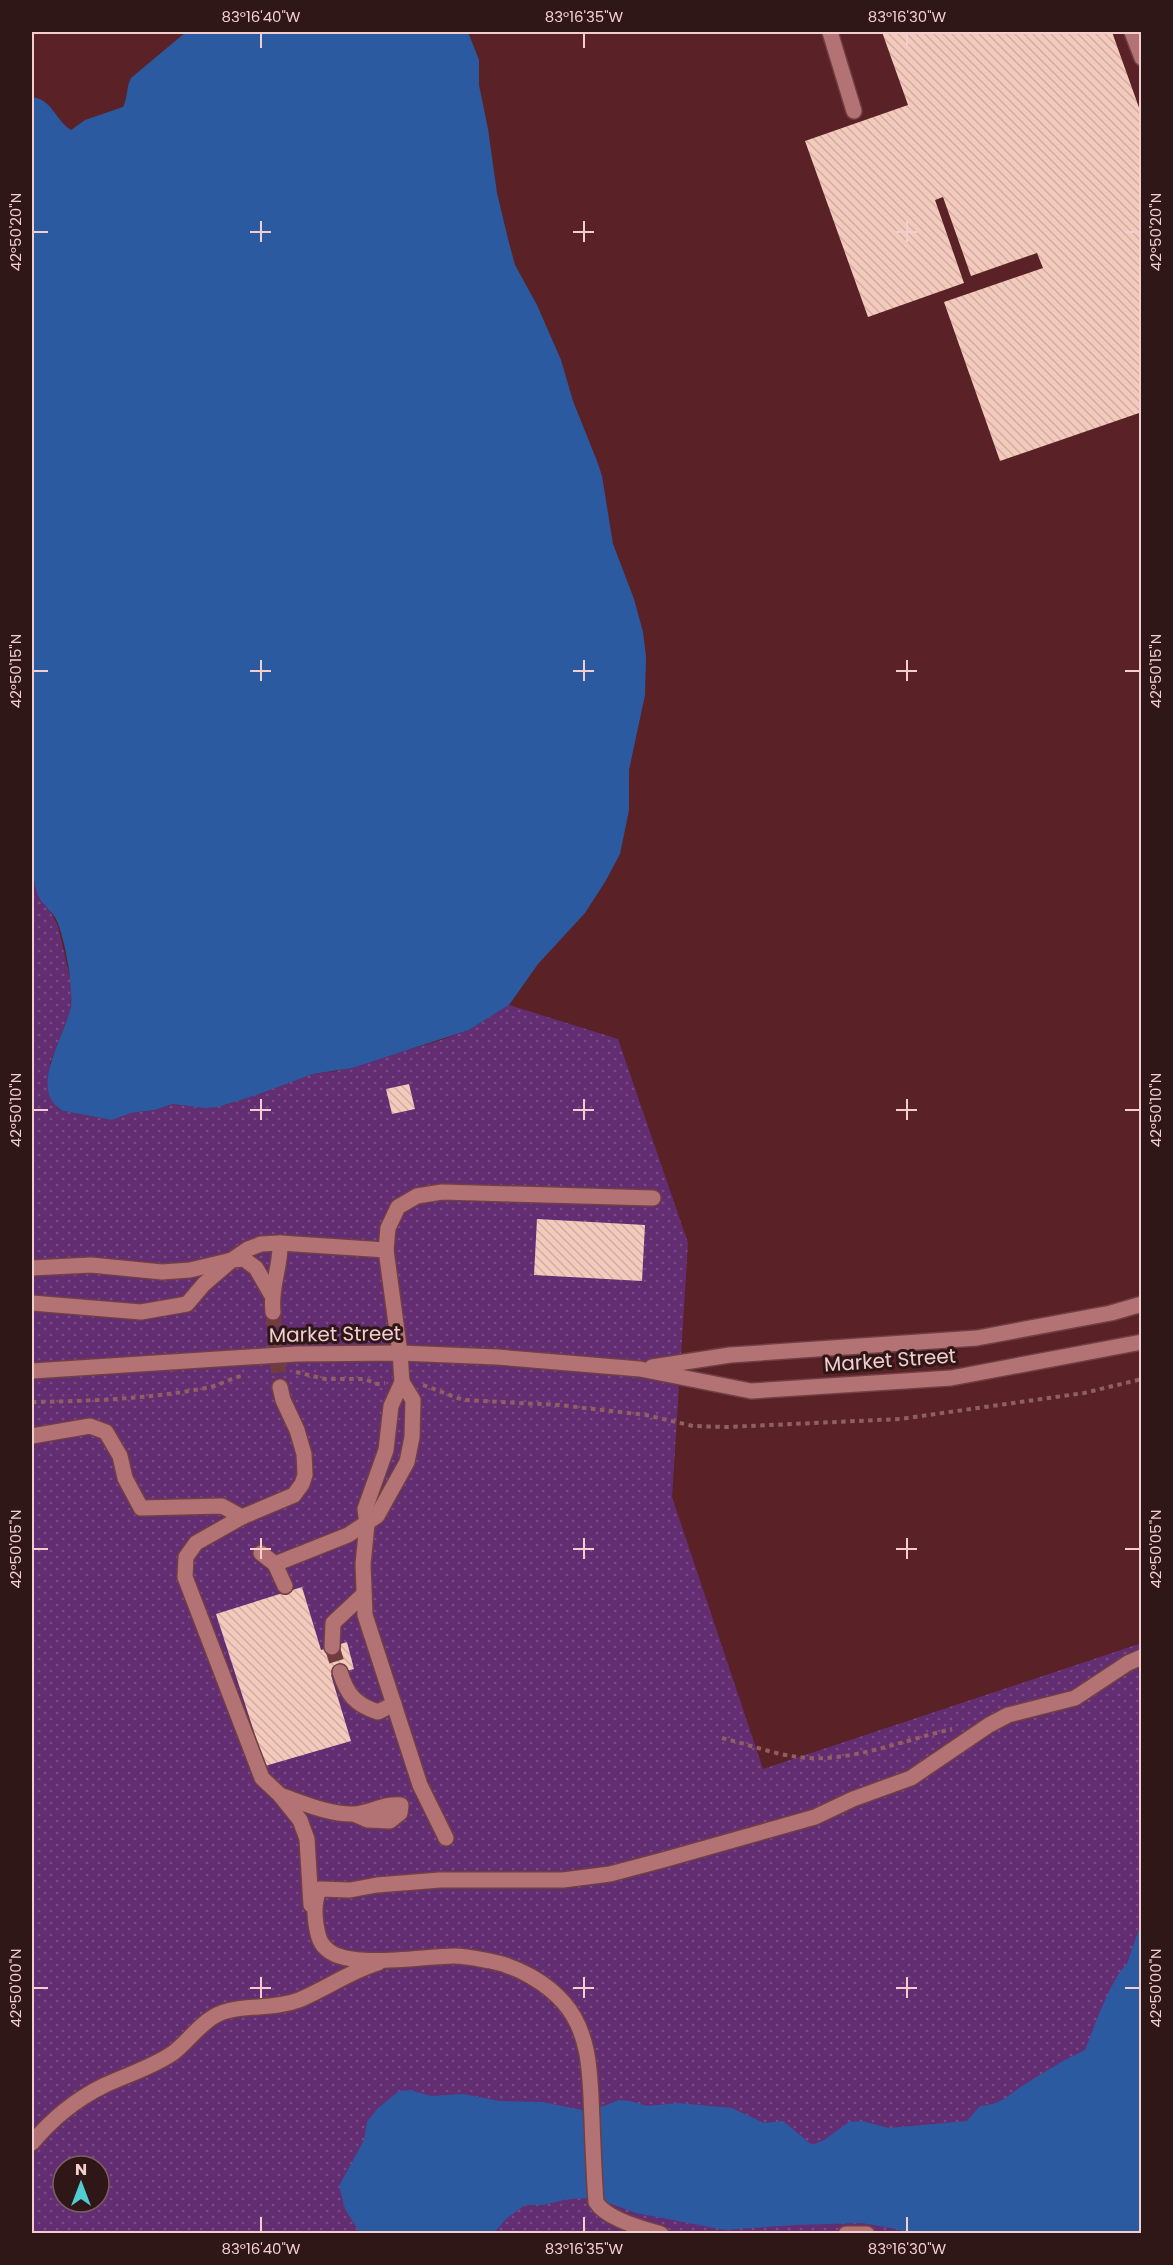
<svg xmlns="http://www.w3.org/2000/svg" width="1173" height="2265" font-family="Poppins,sans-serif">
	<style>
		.grass { fill: url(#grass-dots); fill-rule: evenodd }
		.water { fill: #2b5aa0 }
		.building { fill: url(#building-back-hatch) }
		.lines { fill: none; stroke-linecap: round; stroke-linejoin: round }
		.minor-tunnel { stroke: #713c3f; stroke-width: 15; stroke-dasharray: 15 8; stroke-linecap: butt }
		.minor-casing { stroke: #703f44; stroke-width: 18 }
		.path { stroke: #905f62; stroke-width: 4; stroke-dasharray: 4.5 4.5; stroke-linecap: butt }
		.minor { stroke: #b37273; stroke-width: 15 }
		.ticks { fill: none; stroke: #f2cece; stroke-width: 2 }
		.labels { text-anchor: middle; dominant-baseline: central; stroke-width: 6; stroke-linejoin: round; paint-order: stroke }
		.street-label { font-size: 20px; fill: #f2cece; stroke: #2f1617 }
		.neatline { fill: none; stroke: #f2cece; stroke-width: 2 }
		.ticks-label { font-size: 15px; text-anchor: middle; fill: #f2cece }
	</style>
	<defs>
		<pattern id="grass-dots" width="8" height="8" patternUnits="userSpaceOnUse" patternTransform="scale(1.5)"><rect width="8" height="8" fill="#632d72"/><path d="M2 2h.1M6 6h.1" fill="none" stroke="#7a4a85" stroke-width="1.8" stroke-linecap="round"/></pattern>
		<pattern id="building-back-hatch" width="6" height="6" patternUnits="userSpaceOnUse" patternTransform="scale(1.5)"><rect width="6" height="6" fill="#f3cabc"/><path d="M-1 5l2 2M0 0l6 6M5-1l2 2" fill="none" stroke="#d1aea3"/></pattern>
	</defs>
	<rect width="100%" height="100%" fill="#5a2226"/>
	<path class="grass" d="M 32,870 L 40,900 L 50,911 L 58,926 L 72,987 L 70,1012 L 50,1063 L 57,1108 L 63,1111 L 112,1120 L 131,1113 L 155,1110 L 174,1104 L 204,1108 L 225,1105 L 313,1074 L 337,1071 L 438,1041 L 469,1030 L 509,1005 L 618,1039 L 688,1243 L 672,1497 L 763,1769 L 1142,1643 L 1141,2233 L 32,2233 ZM 63,2166 L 99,2166 L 99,2202 L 63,2202 Z"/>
	<g class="water">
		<path d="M 186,32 L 468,32 L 479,60 L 479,85 L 488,129 L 497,193 L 508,239 L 515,265 L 537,305 L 561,360 L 573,401 L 597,461 L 602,476 L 613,544 L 634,599 L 643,632 L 646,656 L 645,695 L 629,770 L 629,810 L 620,854 L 605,882 L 585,913 L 538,964 L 509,1005 L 469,1030 L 352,1068 L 313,1074 L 253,1096 L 218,1107 L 204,1108 L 173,1104 L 155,1110 L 131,1113 L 112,1120 L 63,1111 C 26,1091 67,1033 71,1005 C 73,985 65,938 56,919 C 52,912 46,907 41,901 C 36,894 34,879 32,870 L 32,97 C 53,100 55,120 71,130 L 85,120 L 123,107 C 128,97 126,88 131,78 Z"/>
		<path d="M 1141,1923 L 1141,2233 L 909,2234 L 896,2229 L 862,2223 L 795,2225 L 725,2230 L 636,2213 L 595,2198 L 569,2199 L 543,2205 L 525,2205 L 506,2219 L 494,2233 L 360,2233 L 345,2209 L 339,2186 L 364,2140 L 367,2122 L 378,2108 L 399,2091 L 410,2090 L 431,2096 L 463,2094 L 500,2101 L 542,2102 L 582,2110 L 604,2106 L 619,2100 L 630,2101 L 647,2106 L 678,2103 L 732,2108 L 764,2123 L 783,2121 L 812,2145 L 824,2140 L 849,2122 L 862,2121 L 889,2128 L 967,2121 L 980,2106 C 1002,2104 1005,2097 1022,2086 C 1043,2073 1063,2060 1085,2050 C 1093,2030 1111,1978 1127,1964 Z"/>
	</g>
	<g class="building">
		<polygon points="882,32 1112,32 1142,116 1142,412 1000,461 944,302 1043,268 1037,253 971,276 943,197 935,200 964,283 868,317 805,141 908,105"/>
		<polygon points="409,1084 415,1109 392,1114 386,1089"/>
		<polygon points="537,1219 645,1225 642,1281 534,1275"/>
		<polygon points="302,1587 321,1650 347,1642 354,1669 331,1675 351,1741 265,1766 216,1614"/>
	</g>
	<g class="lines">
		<g class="minor-tunnel">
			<polyline points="273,1312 280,1387"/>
			<polyline points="332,1647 340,1672"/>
		</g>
		<defs>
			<g id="minor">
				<polyline points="830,32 854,111"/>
				<polyline points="1132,32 1142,58"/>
				<polyline points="280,1243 386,1250"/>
				<path d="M 32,1268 L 91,1265 L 162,1272 L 190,1270 L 232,1260 L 248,1249 L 261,1244 L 280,1243 C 281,1267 270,1287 273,1312"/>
				<polyline points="32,1303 141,1312 187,1304 204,1284 232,1260 244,1259 256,1268 271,1294"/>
				<polyline points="652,1367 730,1355 977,1338 1111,1313 1142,1304"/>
				<polyline points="32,1371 296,1354 400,1353 497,1357 640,1369 751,1391 951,1378 1142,1342"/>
				<polyline points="280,1387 283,1400 297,1430 304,1454 305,1475 302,1484 294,1495 242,1517 196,1543 186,1557 185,1577 262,1778 280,1795 300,1820 307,1839 311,1905"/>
				<polyline points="32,1436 90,1426 106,1432 120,1456 125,1478 141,1508 222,1506 242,1517"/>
				<polyline points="261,1553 275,1564 348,1535 377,1516 407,1462 412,1437 413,1400 402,1382"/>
				<polyline points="275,1564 285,1586"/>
				<polyline points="332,1647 333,1623 364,1594"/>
				<path d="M 340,1672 C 347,1695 356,1705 378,1712 L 394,1704"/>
				<path d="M 280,1795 C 303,1803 330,1815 354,1814 C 370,1813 385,1803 401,1805 L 400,1813 L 390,1821 L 368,1820 L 354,1814"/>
				<polyline points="446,1838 420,1785 365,1615 363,1564 367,1524 365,1509 386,1450 391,1406 402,1382 400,1353 386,1250 388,1228 398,1207 417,1196 442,1192 653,1198"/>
				<path d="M 32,2143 C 51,2120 75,2100 103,2086 C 126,2075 151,2068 173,2053 C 190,2040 205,2016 227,2011 C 249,2005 275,2009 299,2000 C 326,1989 350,1971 378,1963"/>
				<path d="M 661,2234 C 642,2228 606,2219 596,2202 C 594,2175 593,2148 592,2120 C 590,2081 592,2035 564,2003 C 547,1983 517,1966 490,1961 C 479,1959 466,1956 454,1956 C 424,1956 353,1969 329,1951 C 319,1944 318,1935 316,1924 C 314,1911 314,1900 320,1889 L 350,1890 L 377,1885 L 440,1880 L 563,1880 L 610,1874 L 663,1860 L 815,1817 L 853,1799 L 911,1778 L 989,1725 L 1008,1715 L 1075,1698 L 1128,1663 L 1142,1657"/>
				<polyline points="846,2234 867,2234"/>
			</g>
		</defs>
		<use href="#minor" class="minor-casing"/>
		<g class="path">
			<polyline points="296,1372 325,1379 365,1379 377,1384 385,1383"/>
			<polyline points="423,1385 463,1400 559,1405 646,1415 693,1426 728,1427 900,1419 1084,1393 1142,1379"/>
			<path d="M 32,1402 C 89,1401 149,1399 206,1388 C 218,1386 229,1379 241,1376"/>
			<path d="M 722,1738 C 747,1744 773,1754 798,1757 C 847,1764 904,1740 952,1729"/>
		</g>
		<use href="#minor" class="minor"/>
	</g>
	<path class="ticks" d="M 261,33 L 261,48M 584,33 L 584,48M 907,33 L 907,48M 261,221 L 261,242M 584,221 L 584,242M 907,221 L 907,242M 33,232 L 48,232M 250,232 L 271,232M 573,232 L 594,232M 896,232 L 917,232M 1125,232 L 1140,232M 261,660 L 261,681M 584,660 L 584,681M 907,660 L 907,681M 33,671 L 48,671M 250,671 L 271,671M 573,671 L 594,671M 896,671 L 917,671M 1125,671 L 1140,671M 261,1099 L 261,1120M 584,1099 L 584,1120M 907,1099 L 907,1120M 33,1110 L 48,1110M 250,1110 L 271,1110M 573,1110 L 594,1110M 896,1110 L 917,1110M 1125,1110 L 1140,1110M 261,1538 L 261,1559M 584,1538 L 584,1559M 907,1538 L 907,1559M 33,1549 L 48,1549M 250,1549 L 271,1549M 573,1549 L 594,1549M 896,1549 L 917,1549M 1125,1549 L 1140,1549M 261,1977 L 261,1998M 584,1977 L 584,1998M 907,1977 L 907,1998M 33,1988 L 48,1988M 250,1988 L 271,1988M 573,1988 L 594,1988M 896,1988 L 917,1988M 1125,1988 L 1140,1988M 261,2217 L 261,2232M 584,2217 L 584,2232M 907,2217 L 907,2232"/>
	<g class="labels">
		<g class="street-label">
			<text transform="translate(335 1334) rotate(-1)">Market Street</text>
			<text transform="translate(890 1360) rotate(-4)">Market Street</text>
		</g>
	</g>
	<rect width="1173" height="2265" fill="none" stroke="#2f1617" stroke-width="66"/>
	<g transform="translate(81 2184)"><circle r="28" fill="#2f1617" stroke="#7d6060" stroke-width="1.5"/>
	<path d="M0-4.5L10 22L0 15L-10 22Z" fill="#51ccd1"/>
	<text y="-9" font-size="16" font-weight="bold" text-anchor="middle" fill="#f2cece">N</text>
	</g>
	<rect x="33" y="33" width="1107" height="2199" class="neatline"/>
	<g class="ticks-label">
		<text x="261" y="22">83°16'40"W</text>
		<text x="584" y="22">83°16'35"W</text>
		<text x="907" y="22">83°16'30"W</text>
		<text transform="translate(16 232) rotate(-90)" y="5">42°50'20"N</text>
		<text transform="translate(1156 232) rotate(-90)" y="5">42°50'20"N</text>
		<text transform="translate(16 671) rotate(-90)" y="5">42°50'15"N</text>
		<text transform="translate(1156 671) rotate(-90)" y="5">42°50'15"N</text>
		<text transform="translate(16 1110) rotate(-90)" y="5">42°50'10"N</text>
		<text transform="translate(1156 1110) rotate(-90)" y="5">42°50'10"N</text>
		<text transform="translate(16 1549) rotate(-90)" y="5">42°50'05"N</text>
		<text transform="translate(1156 1549) rotate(-90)" y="5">42°50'05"N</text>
		<text transform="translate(16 1988) rotate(-90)" y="5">42°50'00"N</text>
		<text transform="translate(1156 1988) rotate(-90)" y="5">42°50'00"N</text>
		<text x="261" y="2254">83°16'40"W</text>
		<text x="584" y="2254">83°16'35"W</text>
		<text x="907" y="2254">83°16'30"W</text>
	</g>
</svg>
